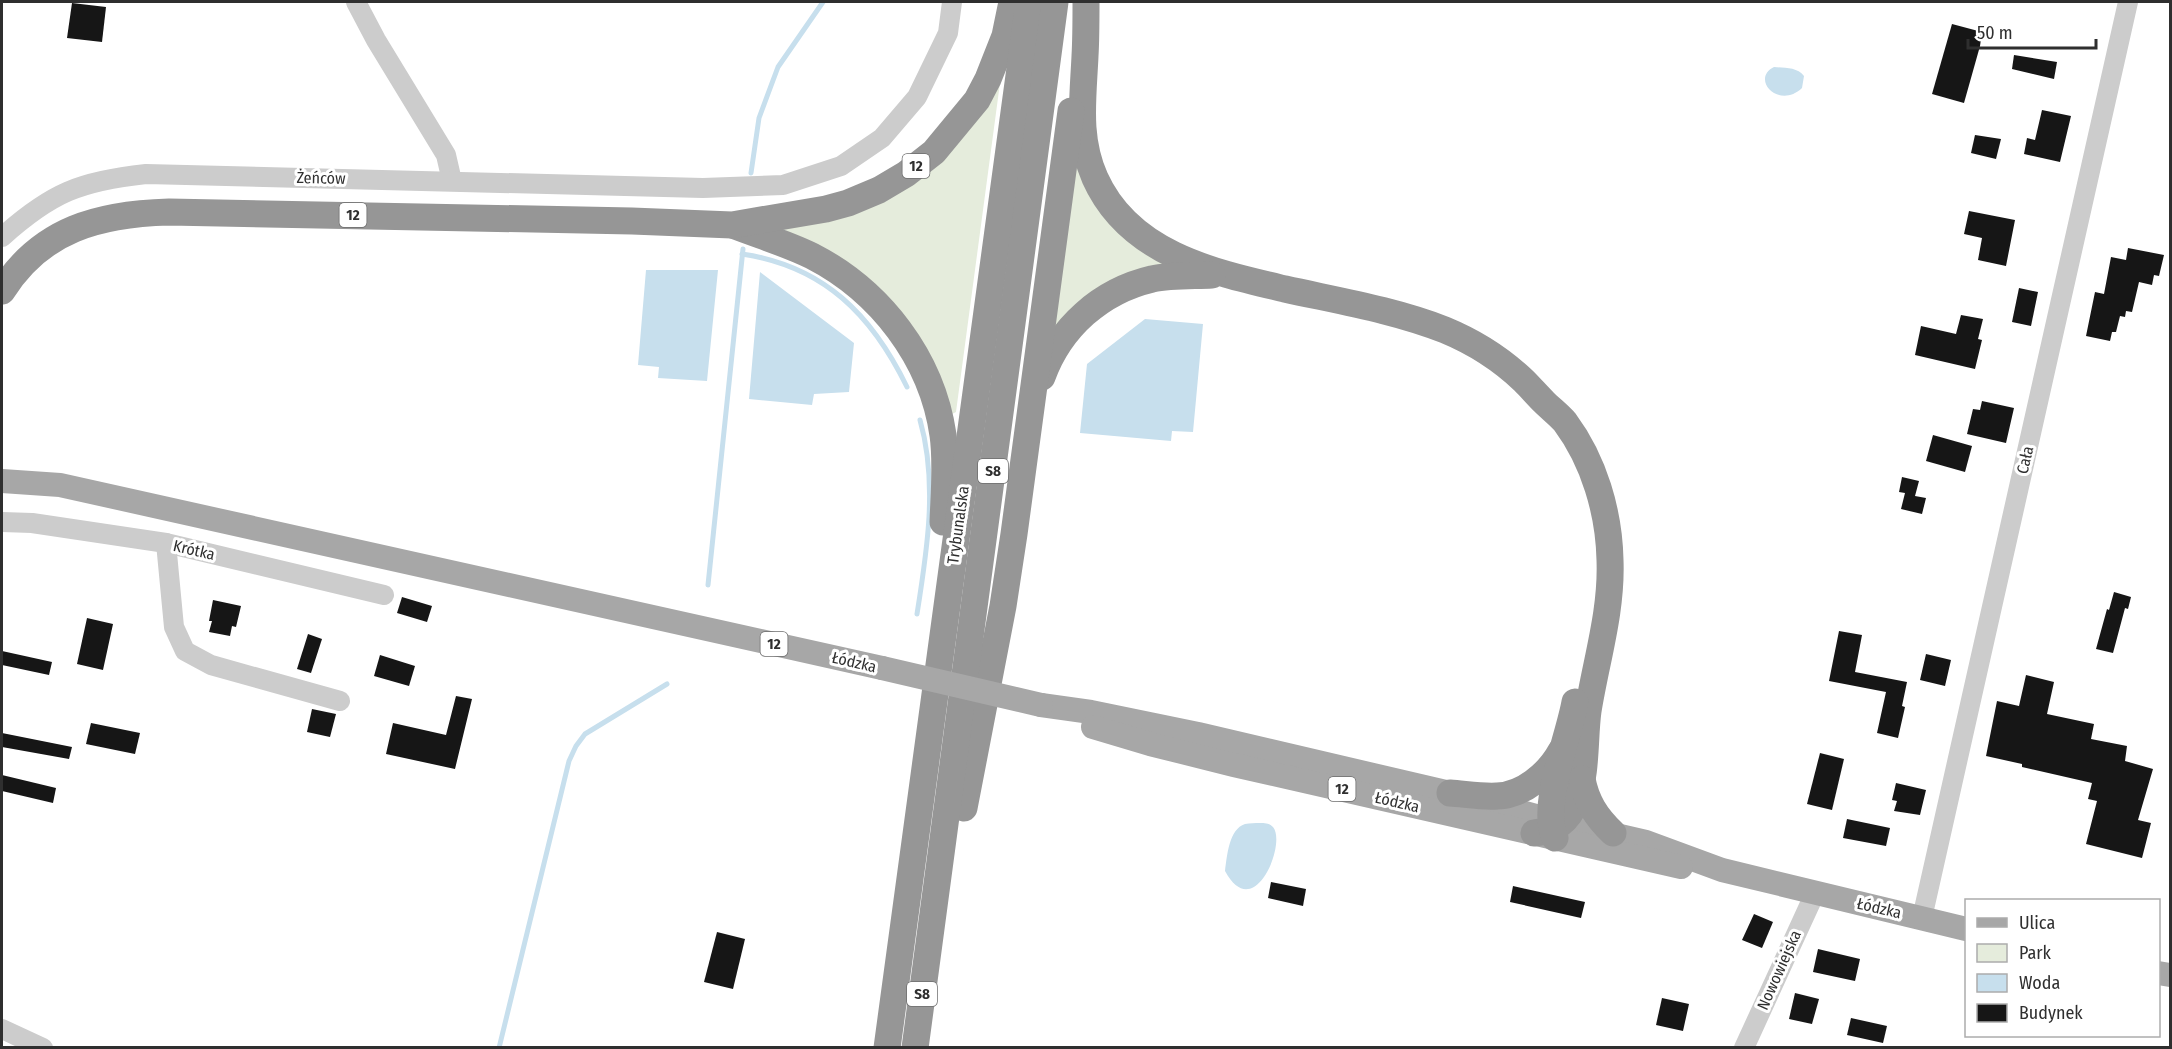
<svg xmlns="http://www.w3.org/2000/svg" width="2172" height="1049" font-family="'Fira Sans Condensed',sans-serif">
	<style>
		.green { fill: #e5ecdc }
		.water { fill: #c7dfed }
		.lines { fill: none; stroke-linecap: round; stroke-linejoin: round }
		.stream { stroke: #c7dfed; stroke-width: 5 }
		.building { fill: #161616 }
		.minor { stroke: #ccc; stroke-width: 20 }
		.major { stroke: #a7a7a7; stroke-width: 24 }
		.highway { stroke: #969696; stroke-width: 27 }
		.major-bridge { stroke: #a7a7a7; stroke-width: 24 }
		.labels { text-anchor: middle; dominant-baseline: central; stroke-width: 6; stroke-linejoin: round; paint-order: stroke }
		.shield { fill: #fff; stroke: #6d6d6d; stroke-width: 1.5 }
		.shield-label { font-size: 15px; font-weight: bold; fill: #2f2f2f }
		.street-label { font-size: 16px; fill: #2f2f2f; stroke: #fff }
	</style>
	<rect width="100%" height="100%" fill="#fff"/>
	<g class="green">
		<polygon points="1000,83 956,412 950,415 897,310 858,270 779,227 850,216"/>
		<polygon points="1078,166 1171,265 1054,332 1074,169"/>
	</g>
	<g class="water">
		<path d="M 1774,67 C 1785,68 1797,67 1804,76 L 1802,88 C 1779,110 1750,79 1774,67 Z"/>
		<polygon points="646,270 718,270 707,381 658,378 659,367 638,365"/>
		<polygon points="760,272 854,343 849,392 814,394 812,405 749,399"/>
		<polygon points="1145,319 1203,324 1193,432 1172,431 1171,441 1080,433 1087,364"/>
		<path d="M 1260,823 C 1265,823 1269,823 1273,827 C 1287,843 1254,925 1225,871 C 1227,856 1229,829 1245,824 C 1250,823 1255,823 1260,823 Z"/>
	</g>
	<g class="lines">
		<g class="stream">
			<polyline points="751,173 759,118 778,67 823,2"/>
			<path d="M 742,254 C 824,266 872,315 907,387"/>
			<polyline points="708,585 743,249"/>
			<path d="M 917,614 C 927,551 938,483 920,420"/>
			<polyline points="499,1048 569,761 576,746 585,734 667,684"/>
		</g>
	</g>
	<g class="building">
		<polygon points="72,3 106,7 102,42 67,38"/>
		<polygon points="1952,24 1982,32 1980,46 1964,103 1932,94"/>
		<polygon points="2014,55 2057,62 2054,79 2012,69"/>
		<polygon points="2042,110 2071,116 2060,162 2024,154 2027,138 2035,140"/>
		<polygon points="1975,135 2001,139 1996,159 1971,153"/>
		<polygon points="1969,211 2015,220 2006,266 1978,260 1982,238 1964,234"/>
		<polygon points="2128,248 2164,255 2159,276 2154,275 2152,285 2139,282 2132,312 2126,311 2125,317 2120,316 2116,332 2112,332 2110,341 2086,336 2095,292 2104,294 2111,257 2126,260"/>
		<polygon points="2019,288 2038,292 2031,326 2012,322"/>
		<polygon points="1961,315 1983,319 1978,339 1982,340 1975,369 1915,355 1921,326 1956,334"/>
		<polygon points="1982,401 2014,408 2006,443 1967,434 1973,409 1980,410"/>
		<polygon points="1933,435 1972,446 1965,472 1926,461"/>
		<polygon points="1902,477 1919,481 1915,496 1926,498 1922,514 1901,509 1905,493 1899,492"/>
		<polygon points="2114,592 2131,597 2128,609 2125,608 2113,653 2096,649 2107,609 2109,610"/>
		<polygon points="402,597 432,606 427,622 397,613"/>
		<polygon points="213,600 241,606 236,627 232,626 230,636 209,632 212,621 209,621"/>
		<polygon points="87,618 113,624 103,670 77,664"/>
		<polygon points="1839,631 1862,635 1855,672 1907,682 1902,706 1905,707 1898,738 1877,733 1886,692 1829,681"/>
		<polygon points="308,634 322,639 311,673 297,669"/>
		<polygon points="2,651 52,662 49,675 2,665"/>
		<polygon points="1926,654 1951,660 1945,686 1920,680"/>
		<polygon points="380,655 415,666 409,686 374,676"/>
		<polygon points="2026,675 2054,682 2047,714 2094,724 2091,739 2127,746 2125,761 2153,769 2138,820 2151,823 2142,858 2086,844 2097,801 2088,799 2092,783 2022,767 2022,764 1986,756 1997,701 2019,706"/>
		<polygon points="456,696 472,699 455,769 386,754 393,723 446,735"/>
		<polygon points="312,709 336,714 330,737 307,732"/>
		<polygon points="91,723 140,733 135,754 86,744"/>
		<polygon points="2,733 72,747 69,759 2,747"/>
		<polygon points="1820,753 1844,759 1832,810 1807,804"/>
		<polygon points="2,775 56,788 53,803 2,791"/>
		<polygon points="1896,783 1926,790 1920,815 1894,811 1897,801 1892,800"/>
		<polygon points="1847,819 1890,828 1886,846 1843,838"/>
		<polygon points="1271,882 1306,889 1303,906 1268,898"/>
		<polygon points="1513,886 1585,902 1581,918 1510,902"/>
		<polygon points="1754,914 1773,922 1762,948 1742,940"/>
		<polygon points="717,932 745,939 733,989 704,982"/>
		<polygon points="1818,949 1860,959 1855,981 1813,972"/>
		<polygon points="1795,993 1819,999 1812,1024 1789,1019"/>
		<polygon points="1662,998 1689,1004 1683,1031 1656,1025"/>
		<polygon points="1851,1018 1887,1026 1883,1043 1847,1035"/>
	</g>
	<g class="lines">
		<g class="minor">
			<polyline points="356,2 376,40 446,155 452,181"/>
			<path d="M 2,237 C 51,193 80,181 146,174 L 703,188 L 783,185 L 841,166 L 882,138 L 917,97 L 948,33 L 952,2"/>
			<polyline points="2,522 32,523 166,543 384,595"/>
			<polyline points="166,543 174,627 185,651 211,665 340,701"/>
			<polyline points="1922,918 2128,2"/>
			<polyline points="2,1029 43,1048"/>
			<polyline points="1744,1048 1815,893"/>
		</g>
		<g class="major">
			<polyline points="2,481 60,485 882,668"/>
			<polyline points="1041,705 1091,712 1198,734 1450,793 1551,820 1646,842 1722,870 1966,929"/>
			<polyline points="1093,727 1150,744 1234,765 1681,867"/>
			<polyline points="2158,973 2170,975"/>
		</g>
		<g class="highway">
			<path d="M 1086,3 C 1086,21 1086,39 1085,56 C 1083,100 1077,137 1095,178 C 1129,254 1212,272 1285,289 C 1339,301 1394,310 1445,330 C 1474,342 1501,359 1524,381 C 1531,388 1537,395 1544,402 C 1551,409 1559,415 1565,422 C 1594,461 1609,512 1610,560 C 1612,612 1596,661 1588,711 C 1582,753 1593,828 1534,833"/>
			<path d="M 735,226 C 761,236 788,244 812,256 C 880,291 932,358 943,435 C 947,463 944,493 943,522"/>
			<path d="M 2,291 C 41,229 99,214 169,212 L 632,221 L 732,225 L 826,209 L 848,203 L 879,190 L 906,174 L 934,152 L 977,100 L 988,79 L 1005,36 L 1012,2"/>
			<path d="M 1042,377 C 1060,327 1101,291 1152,279 C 1171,275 1193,276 1212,275"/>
			<path d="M 1582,779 C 1586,801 1596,817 1613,833"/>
			<path d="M 1450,793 C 1465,794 1482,797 1497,796 C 1524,795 1549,773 1561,751"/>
			<polyline points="964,808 1003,606 1014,534 1071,111"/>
			<path d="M 1555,838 C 1540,806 1569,737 1575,702"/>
			<polyline points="887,1048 1029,2"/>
			<polyline points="915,1048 1055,2"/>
		</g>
		<polyline class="major-bridge" points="882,668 1041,705"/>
	</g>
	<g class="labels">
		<g class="shield">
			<rect x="902.5" y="154" width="27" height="24" rx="4.5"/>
			<rect x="339.5" y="203" width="27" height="24" rx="4.5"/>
			<rect x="978" y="459" width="30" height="24" rx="4.5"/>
			<rect x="760.5" y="632" width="27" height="24" rx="4.5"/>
			<rect x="1328.5" y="777" width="27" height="24" rx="4.5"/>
			<rect x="907" y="982" width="30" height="24" rx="4.5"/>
		</g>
		<g class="shield-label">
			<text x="916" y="166">12</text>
			<text x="353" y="215">12</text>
			<text x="993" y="471">S8</text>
			<text x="774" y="644">12</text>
			<text x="1342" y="789">12</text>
			<text x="922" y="994">S8</text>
		</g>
		<g class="street-label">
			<text transform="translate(321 178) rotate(1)">Żeńców</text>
			<text transform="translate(2025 460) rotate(-77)">Cała</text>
			<text transform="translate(958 525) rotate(-82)">Trybunalska</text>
			<text transform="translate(194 550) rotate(13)">Krótka</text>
			<text transform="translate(854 662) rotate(13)">Łódzka</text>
			<text transform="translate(1397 802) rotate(13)">Łódzka</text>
			<text transform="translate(1879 908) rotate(13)">Łódzka</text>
			<text transform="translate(1779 970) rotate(-66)">Nowowiejska</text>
		</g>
	</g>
	<rect width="2172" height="1049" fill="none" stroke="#2f2f2f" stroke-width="6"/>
	<rect x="1965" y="899" width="195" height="138" fill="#ffffff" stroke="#acacac" stroke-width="1.5"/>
	<rect x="1977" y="918" width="30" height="9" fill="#a7a7a7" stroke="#acacac" stroke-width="1.5"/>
	<text x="2019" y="929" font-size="18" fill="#2f2f2f">Ulica</text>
	<rect x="1977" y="944" width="30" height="18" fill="#e5ecdc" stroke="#acacac" stroke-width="1.5"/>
	<text x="2019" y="959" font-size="18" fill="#2f2f2f">Park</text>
	<rect x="1977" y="974" width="30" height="18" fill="#c7dfed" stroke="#acacac" stroke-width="1.5"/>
	<text x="2019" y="989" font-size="18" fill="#2f2f2f">Woda</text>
	<rect x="1977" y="1004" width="30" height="18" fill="#161616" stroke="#acacac" stroke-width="1.5"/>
	<text x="2019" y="1019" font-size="18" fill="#2f2f2f">Budynek</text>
	<path d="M1968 39v9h128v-9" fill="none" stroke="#2f2f2f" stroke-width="3"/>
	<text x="1977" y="39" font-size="18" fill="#2f2f2f" stroke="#ffffff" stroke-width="4.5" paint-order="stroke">50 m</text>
</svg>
